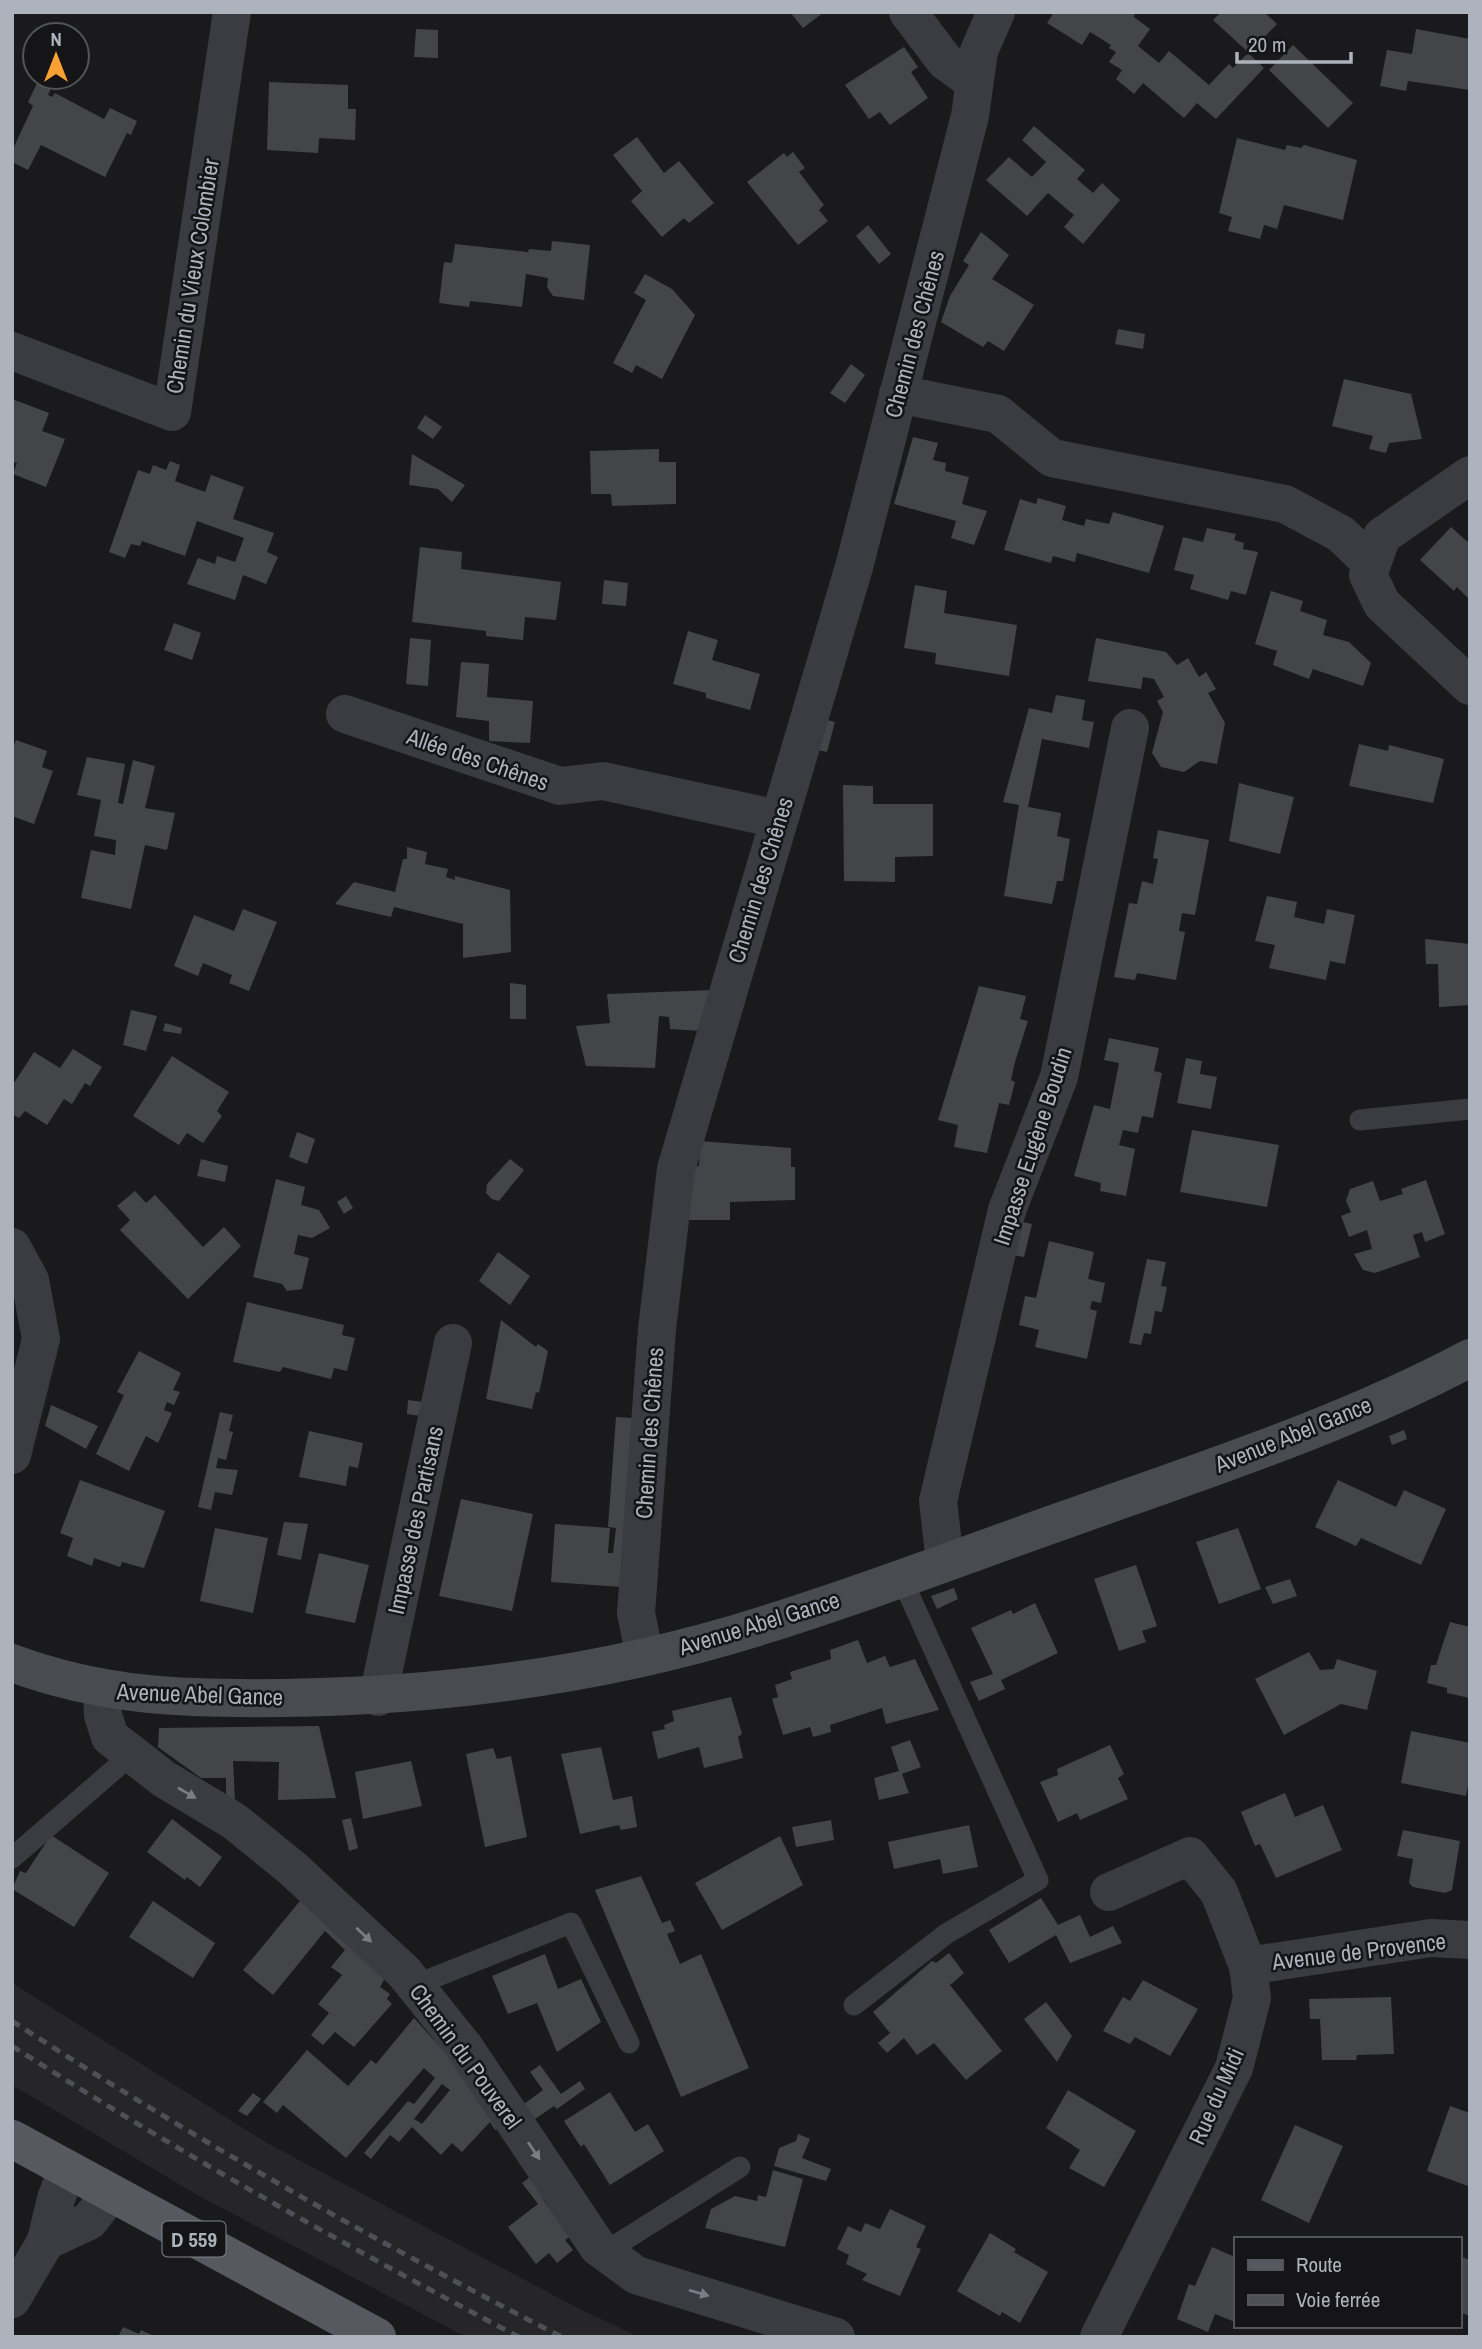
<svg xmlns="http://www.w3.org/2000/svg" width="1482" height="2349" font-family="'Archivo Narrow',sans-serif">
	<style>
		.built { fill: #262629 }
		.building { fill: #444549; fill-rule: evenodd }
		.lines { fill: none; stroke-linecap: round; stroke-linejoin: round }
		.lane { stroke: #3a3c41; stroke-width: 21 }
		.street { stroke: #3a3c41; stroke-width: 38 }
		.secondary { stroke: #484c51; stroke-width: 38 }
		.primary { stroke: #565a60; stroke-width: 38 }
		.rail { stroke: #4d5156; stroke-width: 5; stroke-dasharray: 9 7; stroke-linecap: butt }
		.oneway { fill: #797d85 }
		.labels { text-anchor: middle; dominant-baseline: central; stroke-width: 5; stroke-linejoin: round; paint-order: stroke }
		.shield { fill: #151517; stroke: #7f848a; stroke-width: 2 }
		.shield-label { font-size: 21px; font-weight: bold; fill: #acb3bc }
		.street-label { font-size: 23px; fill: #acb3bc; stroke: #151517 }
	</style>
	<rect width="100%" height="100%" fill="#1a1a1c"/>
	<polygon class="built" points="12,1983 267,2143 574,2306 639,2337 466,2337 199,2196 12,2085"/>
	<g class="building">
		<polygon points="790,12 824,12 803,28"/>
		<polygon points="1054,12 1135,12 1134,17 1150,29 1138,46 1159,63 1169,51 1209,85 1229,64 1233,68 1248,53 1264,68 1216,119 1197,103 1184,118 1143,83 1134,94 1116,79 1122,70 1109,62 1116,52 1109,48 1111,45 1090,32 1082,45 1047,23"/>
		<polygon points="1221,12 1264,12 1277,24 1249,53 1213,20"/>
		<polygon points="416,29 438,30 438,58 414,57"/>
		<polygon points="1416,29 1470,39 1470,90 1408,81 1406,91 1380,86 1387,50 1412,54"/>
		<polygon points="1293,45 1353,103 1328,128 1269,70"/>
		<polygon points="904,47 918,67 911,72 928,98 890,125 880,112 869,119 845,85"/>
		<polygon points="40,77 56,77 48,95 52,97 55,93 104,119 110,108 137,121 131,135 127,133 105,177 41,145 28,170 12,162 12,151 33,106 28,102"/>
		<polygon points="269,82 348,85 348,109 356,109 355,140 319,138 318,153 267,150"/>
		<polygon points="1034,126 1085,170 1077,179 1093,193 1102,183 1120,200 1083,244 1064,227 1074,215 1048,193 1027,216 986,180 1009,157 1032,177 1046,162 1022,140"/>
		<polygon points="637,137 664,173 679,161 714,203 689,223 684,218 662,237 631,201 642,191 613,155"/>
		<polygon points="1237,138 1285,150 1287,145 1301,148 1304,145 1357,160 1343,220 1284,205 1277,229 1264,225 1260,239 1228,231 1232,217 1219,213"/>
		<polygon points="793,152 805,168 799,172 824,205 819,210 828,221 798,245 747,182 784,153 787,157"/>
		<polygon points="868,225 891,254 879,264 856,236"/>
		<polygon points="981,232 1009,255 992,279 1034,305 1004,351 988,341 983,347 941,322 950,296 969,265 963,261"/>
		<polygon points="552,241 590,245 584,300 553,296 547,287 548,278 526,274 522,307 470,301 469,307 439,303 444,262 452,263 455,244 528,252 529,249 551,251"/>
		<polygon points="645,274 672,289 695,315 662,379 636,365 632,373 613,363 646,300 634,293"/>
		<polygon points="1118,329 1145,334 1143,349 1115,344"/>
		<polygon points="851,364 865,375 845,403 830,393"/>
		<polygon points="1344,379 1411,394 1422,439 1389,443 1386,453 1369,449 1373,436 1332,426"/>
		<polygon points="12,399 49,413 42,431 65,439 46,487 13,474 17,463 12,462"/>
		<polygon points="425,415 442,427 433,439 417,428"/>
		<polygon points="913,437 938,443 933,460 946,463 945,471 969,477 962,504 987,511 974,545 951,538 956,521 894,504"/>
		<polygon points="659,449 659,462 676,462 676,504 612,506 611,494 591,494 590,451"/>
		<polygon points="412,454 465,485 452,502 438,489 409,485"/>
		<polygon points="170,461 180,465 175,481 205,492 211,475 244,487 233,519 274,533 267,552 278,557 266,584 243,575 235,600 187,584 198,558 215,564 217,556 235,562 244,538 197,521 185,556 142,541 140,546 131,544 125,558 109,552 138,470 150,474 153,465 166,470"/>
		<polygon points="1038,498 1066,506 1062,520 1084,526 1086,519 1109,524 1113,512 1164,526 1149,573 1077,553 1075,562 1053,556 1051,563 1004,550 1020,499 1036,504"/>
		<polygon points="1451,527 1470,544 1470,600 1457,587 1454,591 1420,560"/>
		<polygon points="1207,528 1236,534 1234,540 1244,543 1243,549 1258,552 1246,595 1231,591 1228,600 1190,589 1194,575 1174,570 1183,537 1203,542"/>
		<polygon points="420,547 462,552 461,569 561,582 556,620 525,617 523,640 486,636 486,631 412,622"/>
		<polygon points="604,580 628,583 626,606 602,604"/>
		<polygon points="915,585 947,591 944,613 1017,625 1009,676 935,664 936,653 904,648"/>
		<polygon points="1271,591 1303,601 1300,611 1327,620 1323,635 1349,642 1371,663 1363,686 1313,669 1309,679 1273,665 1277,651 1255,644"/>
		<polygon points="174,623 201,633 192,660 164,650"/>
		<polygon points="688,631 718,640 712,660 760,674 750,710 706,698 706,693 673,684"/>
		<polygon points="410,638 431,640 428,686 406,684"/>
		<polygon points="1096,638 1166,652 1177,665 1188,658 1199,677 1206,672 1216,689 1208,693 1225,723 1217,764 1200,761 1184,772 1161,767 1152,753 1163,712 1157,701 1164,697 1154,679 1143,677 1141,689 1088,681"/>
		<polygon points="461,662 489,664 487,697 533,701 530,743 489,741 489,721 456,717"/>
		<polygon points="1056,695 1085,700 1082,720 1094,722 1089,748 1042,739 1028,807 1061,813 1057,836 1070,839 1063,881 1057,881 1052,904 1004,896 1019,805 1003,802 1029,708 1052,713"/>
		<polygon points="816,717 835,722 827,752 808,748"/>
		<polygon points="16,740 47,751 42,767 53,771 34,824 12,816 12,750"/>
		<polygon points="1359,744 1388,751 1389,745 1444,759 1433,803 1349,786"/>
		<polygon points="87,757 125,764 118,803 123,804 133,760 155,766 145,808 175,813 167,850 145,845 131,909 81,898 91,850 115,855 116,840 94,836 101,800 77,795"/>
		<polygon points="1239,783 1294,797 1280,854 1229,841"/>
		<polygon points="843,785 873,786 873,804 933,804 933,856 895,857 895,882 844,881"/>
		<polygon points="1158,830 1209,840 1195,915 1182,913 1179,931 1185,932 1176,980 1137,973 1135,980 1114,977 1129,903 1137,904 1142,881 1153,884 1158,859 1153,858"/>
		<polygon points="407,847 427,852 425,864 448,869 446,877 455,880 455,876 510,890 511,952 463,958 463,924 394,907 391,917 335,904 354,882 395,892 403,859 407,859"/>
		<polygon points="1267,896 1297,902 1294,917 1324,924 1327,909 1355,915 1345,964 1330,961 1326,980 1269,968 1275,945 1255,941"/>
		<polygon points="243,909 277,922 249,991 229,983 232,975 203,963 198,976 174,966 194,915 234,931"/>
		<polygon points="1425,939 1470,944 1470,1005 1439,1007 1438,964 1426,964"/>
		<polygon points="510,983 526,985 526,1019 510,1019"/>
		<polygon points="979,986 1026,996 1020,1019 1028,1021 1015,1062 1011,1080 1015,1082 1009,1105 999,1103 987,1153 954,1147 958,1125 938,1120"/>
		<polygon points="713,990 701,1031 670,1029 669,1017 659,1016 655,1068 586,1066 576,1026 610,1023 607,994"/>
		<polygon points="131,1010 157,1016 146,1051 123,1045"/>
		<polygon points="165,1023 182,1028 181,1034 163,1031"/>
		<polygon points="1109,1038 1159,1048 1154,1071 1162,1073 1153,1118 1142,1116 1138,1133 1123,1130 1119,1145 1135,1149 1126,1196 1100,1191 1101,1183 1074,1176 1094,1105 1110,1109 1119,1063 1104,1060"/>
		<polygon points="73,1049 102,1067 90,1086 85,1083 72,1104 64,1099 47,1125 25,1111 19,1118 12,1114 12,1086 34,1052 60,1068"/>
		<polygon points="172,1056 229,1092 217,1111 222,1116 203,1143 187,1133 179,1145 133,1116"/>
		<polygon points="1186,1058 1202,1061 1200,1074 1217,1077 1211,1109 1177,1103"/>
		<polygon points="1192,1130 1279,1145 1267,1207 1180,1192"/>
		<polygon points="297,1132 315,1139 307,1164 289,1157"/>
		<polygon points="700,1141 791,1148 791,1167 795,1167 795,1200 730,1202 730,1220 689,1220 690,1167 699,1166"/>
		<polygon points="201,1159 228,1166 225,1182 197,1176"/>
		<polygon points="510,1159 524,1170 499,1201 492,1199 486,1193 487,1184"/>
		<polygon points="276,1179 305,1187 301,1205 319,1210 330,1228 312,1238 298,1235 294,1254 309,1258 302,1289 287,1291 282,1284 253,1277"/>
		<polygon points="1426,1180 1445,1234 1425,1242 1422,1232 1413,1235 1420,1257 1375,1273 1363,1270 1354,1254 1372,1249 1367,1230 1349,1237 1341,1216 1351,1212 1346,1201 1350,1189 1373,1181 1380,1201 1403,1194 1401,1189"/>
		<polygon points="135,1191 146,1203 155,1195 203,1247 224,1227 241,1246 188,1299 120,1230 130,1220 117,1206"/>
		<polygon points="346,1196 353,1208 344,1214 337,1202"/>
		<polygon points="1014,1220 1032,1224 1024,1257 1007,1254"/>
		<polygon points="1049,1241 1094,1252 1088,1279 1105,1283 1101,1303 1092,1301 1090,1309 1097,1311 1087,1359 1035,1347 1039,1330 1019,1325 1025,1296 1036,1298"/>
		<polygon points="498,1252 530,1276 510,1305 479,1281"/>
		<polygon points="1147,1259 1166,1262 1161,1286 1167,1287 1162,1312 1155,1311 1151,1334 1144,1333 1141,1345 1129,1343"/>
		<polygon points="247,1302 344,1325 342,1335 355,1338 347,1371 334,1368 331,1379 283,1367 280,1372 233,1362"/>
		<polygon points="501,1320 536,1347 538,1344 548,1351 539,1393 536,1392 532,1409 486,1399"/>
		<polygon points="139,1351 181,1373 173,1390 180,1392 174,1405 167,1402 164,1410 172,1413 158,1443 146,1436 129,1471 96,1454 124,1395 117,1392"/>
		<polygon points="408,1400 424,1402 421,1416 407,1414"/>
		<polygon points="51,1405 98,1426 86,1449 45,1426"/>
		<polygon points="220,1412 233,1415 229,1431 233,1432 226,1460 218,1458 216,1468 238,1470 232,1495 215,1492 211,1510 198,1507"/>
		<polygon points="616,1417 632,1418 621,1587 551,1582 555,1524 610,1528 608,1553 613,1553 616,1528 608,1527"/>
		<polygon points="1404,1430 1407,1439 1392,1445 1389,1436"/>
		<polygon points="309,1431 363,1443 358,1468 349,1466 346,1486 299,1477"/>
		<polygon points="80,1480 165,1511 144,1568 122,1562 120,1567 94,1558 92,1566 67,1556 73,1538 60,1533"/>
		<polygon points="1338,1480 1396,1507 1404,1490 1446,1509 1421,1565 1361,1538 1356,1546 1315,1527"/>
		<polygon points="461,1499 533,1514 512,1611 439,1596"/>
		<polygon points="284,1522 308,1524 301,1560 277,1555"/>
		<polygon points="215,1528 268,1538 253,1613 200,1601"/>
		<polygon points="1238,1528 1261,1589 1219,1604 1196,1542"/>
		<polygon points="319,1553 369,1565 355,1623 305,1613"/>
		<polygon points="1136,1565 1157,1626 1142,1631 1146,1642 1119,1651 1094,1579"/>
		<polygon points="1290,1579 1297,1596 1273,1604 1265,1587"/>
		<polygon points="954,1588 958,1599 937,1609 931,1596"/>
		<polygon points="1035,1603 1058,1653 1001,1680 1005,1689 979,1701 970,1682 993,1674 971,1628 1011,1610 1013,1614"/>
		<polygon points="1450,1622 1470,1627 1470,1698 1447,1693 1447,1688 1427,1683 1431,1665 1436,1665"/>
		<polygon points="858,1640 867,1663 885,1656 890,1667 915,1659 939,1710 886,1724 882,1708 830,1725 831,1732 813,1737 810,1727 783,1735 772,1699 778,1697 775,1685 792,1679 790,1672 831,1659 830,1650"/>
		<polygon points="1309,1652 1320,1670 1334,1669 1337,1659 1377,1671 1367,1710 1341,1704 1284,1735 1255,1679"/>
		<polygon points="731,1697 742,1734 738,1737 743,1758 704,1768 699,1747 658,1759 652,1732 665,1729 664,1725 674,1721 672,1711"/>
		<polygon points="319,1726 336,1798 278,1800 279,1762 233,1761 235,1801 226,1795 226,1778 201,1778 158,1747 159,1728"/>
		<polygon points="1411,1731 1470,1743 1470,1777 1466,1796 1401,1783"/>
		<polygon points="910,1740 921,1767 902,1774 909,1793 879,1800 874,1778 899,1771 891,1747"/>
		<polygon points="1110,1745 1124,1774 1118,1778 1128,1799 1080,1820 1077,1813 1058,1822 1040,1782 1058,1775 1057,1769"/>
		<polygon points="601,1747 613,1800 632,1796 637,1827 621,1830 619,1825 580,1834 561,1754"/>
		<polygon points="493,1748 497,1759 511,1756 527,1837 485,1847 466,1754"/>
		<polygon points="411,1761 422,1806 363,1819 355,1772"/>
		<polygon points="1285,1793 1295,1817 1323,1805 1342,1850 1276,1878 1260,1844 1255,1846 1241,1812"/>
		<polygon points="351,1818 358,1848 349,1851 342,1820"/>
		<polygon points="172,1819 222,1857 200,1887 187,1877 185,1880 147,1852"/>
		<polygon points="831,1820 834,1840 796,1847 792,1827"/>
		<polygon points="969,1825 978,1867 943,1874 940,1859 894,1869 888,1842"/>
		<polygon points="1403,1830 1460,1841 1452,1890 1445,1893 1413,1887 1409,1883 1413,1859 1397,1856"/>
		<polygon points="51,1835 109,1873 74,1927 12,1889 20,1871 26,1873"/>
		<polygon points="780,1836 803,1885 722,1930 695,1883"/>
		<polygon points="641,1876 662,1923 670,1920 675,1931 667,1934 680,1964 701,1954 749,2068 681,2097 595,1890"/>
		<polygon points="304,1896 372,1963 384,1980 380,1987 390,1994 387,1999 392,2004 354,2047 335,2032 323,2045 311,2035 329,2013 318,2004 342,1975 331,1967 345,1950 325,1931 273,1995 243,1970"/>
		<polygon points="1041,1898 1058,1925 1080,1915 1090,1937 1113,1926 1122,1943 1070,1963 1056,1935 1009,1963 989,1930"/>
		<polygon points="153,1901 215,1943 193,1978 129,1937"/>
		<polygon points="949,1953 964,1973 950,1985 1002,2051 966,2080 934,2043 917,2055 904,2038 887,2053 878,2043 890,2033 873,2012 932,1961 936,1963"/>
		<polygon points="545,1954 558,1989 581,1979 601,2022 557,2052 537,2003 508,2014 492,1976"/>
		<polygon points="1143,1980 1198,2009 1170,2056 1135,2037 1130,2044 1103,2031 1123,1997 1130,2001"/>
		<polygon points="1391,1997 1394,2054 1357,2055 1356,2060 1322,2060 1320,2019 1310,2019 1309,1999"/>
		<polygon points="1046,2002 1072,2036 1057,2062 1024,2019"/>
		<path d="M 414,2018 L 451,2059 L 501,2127 L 495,2130 L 490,2122 L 462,2152 L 452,2143 L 441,2155 L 412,2127 L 399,2142 L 390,2135 L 371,2159 L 364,2153 L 408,2101 L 414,2104 L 435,2078 L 424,2068 L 346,2158 L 283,2105 L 277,2113 L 263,2102 L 307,2050 L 348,2086 L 371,2060 L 376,2064 ZM 442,2084 L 450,2090 L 422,2124 L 414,2119 Z"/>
		<polygon points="540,2065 561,2094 580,2081 585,2089 557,2109 554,2106 535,2119 524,2104 543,2090 530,2072"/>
		<polygon points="1068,2090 1136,2131 1104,2187 1069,2168 1080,2150 1046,2128"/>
		<polygon points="610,2092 635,2132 648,2124 664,2151 610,2185 584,2144 581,2147 564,2121"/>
		<polygon points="253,2093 261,2099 247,2116 238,2111"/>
		<polygon points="1450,2106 1470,2113 1468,2186 1427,2171"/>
		<polygon points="1295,2125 1343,2146 1309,2223 1261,2200"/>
		<polygon points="798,2134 810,2139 802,2158 831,2169 826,2181 774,2166 779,2148 796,2141"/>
		<polygon points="773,2170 803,2179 785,2247 705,2228 711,2209 735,2196 757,2201 758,2195 766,2197"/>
		<polygon points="534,2174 542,2187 544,2201 571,2236 565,2240 573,2250 557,2263 549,2253 536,2264 508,2227 538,2204 522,2183"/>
		<polygon points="890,2209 926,2226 916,2247 921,2249 900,2296 862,2280 867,2274 846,2264 849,2255 837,2249 848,2226 861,2232 865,2223 880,2229"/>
		<polygon points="990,2233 1016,2249 1014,2252 1048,2272 1020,2323 1002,2312 1000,2316 957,2291"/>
		<polygon points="1212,2247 1235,2257 1235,2322 1215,2314 1208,2332 1177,2319 1189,2284 1195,2286"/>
		<polygon points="1459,2256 1470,2260 1470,2316 1459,2312"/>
		<polygon points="123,2327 139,2334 141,2330 156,2337 118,2337"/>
	</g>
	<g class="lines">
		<g class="lane">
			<polyline points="1360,1120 1470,1109"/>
			<polyline points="12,1858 131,1755"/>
			<polyline points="415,1985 571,1923 629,2043"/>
			<polyline points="854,2005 946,1934 1038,1880 901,1577"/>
			<polyline points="605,2252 740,2167"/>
		</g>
		<g class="street">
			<polyline points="908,12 945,61 974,82"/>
			<polyline points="12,351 172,412 232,12"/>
			<polyline points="898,394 998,414 1052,458 1285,504 1341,534 1372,564"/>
			<polyline points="1470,475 1382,536 1368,575 1382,604 1470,686"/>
			<polyline points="345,714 560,786 603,781 778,819"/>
			<polyline points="12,1247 30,1280 41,1339 12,1455"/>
			<polyline points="945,1562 938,1501 1007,1210 1059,1077 1130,728"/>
			<polyline points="645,1657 636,1613 657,1329 676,1169 854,567 970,116 979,51 996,12"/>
			<polyline points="102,1690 103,1715 110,1737 164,1779 234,1821 292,1868 404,1972 465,2048 598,2247 636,2275 836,2337"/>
			<polyline points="378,1697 453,1343"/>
			<polyline points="1248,1966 1431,1938 1470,1940"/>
			<polyline points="46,2241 89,2221 110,2194"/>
			<polyline points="12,2299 46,2241 56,2199 67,2169"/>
			<polyline points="1099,2337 1234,2068 1252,1998 1248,1966 1219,1892 1190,1856 1109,1892"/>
		</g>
		<path class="secondary" d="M 12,1663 C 104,1697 185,1699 282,1698 C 444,1696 609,1674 764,1625 C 868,1593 970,1553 1073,1517 C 1207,1469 1344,1425 1470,1358"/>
		<polyline class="primary" points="12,2139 377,2337"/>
		<g class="rail">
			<path d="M 12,2021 C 189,2136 374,2241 562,2337"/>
			<path d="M 12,2046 C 176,2151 346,2246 519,2337"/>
		</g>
	</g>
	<defs><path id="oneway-solid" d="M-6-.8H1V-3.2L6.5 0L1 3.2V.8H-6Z" transform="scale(1.75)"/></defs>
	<g class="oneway">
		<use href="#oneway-solid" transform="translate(187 1793) rotate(30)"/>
		<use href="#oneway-solid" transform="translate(364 1935) rotate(43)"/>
		<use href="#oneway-solid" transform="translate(534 2151) rotate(56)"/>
		<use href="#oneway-solid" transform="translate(699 2293) rotate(16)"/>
	</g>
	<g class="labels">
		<rect class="shield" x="162.5" y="2221.5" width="63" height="35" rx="5"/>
		<g class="shield-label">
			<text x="194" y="2239">D 559</text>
		</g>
		<g class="street-label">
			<text transform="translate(192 276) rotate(-81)">Chemin du Vieux Colombier</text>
			<text transform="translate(914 334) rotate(-75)">Chemin des Chênes</text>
			<text transform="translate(478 759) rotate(19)">Allée des Chênes</text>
			<text transform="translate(760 880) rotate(-73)">Chemin des Chênes</text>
			<text transform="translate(1032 1146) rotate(-72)">Impasse Eugène Boudin</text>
			<text transform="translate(649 1433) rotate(-86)">Chemin des Chênes</text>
			<text transform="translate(1293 1434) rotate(-22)">Avenue Abel Gance</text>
			<text transform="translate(415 1520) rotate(-78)">Impasse des Partisans</text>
			<text transform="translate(759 1623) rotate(-17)">Avenue Abel Gance</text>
			<text transform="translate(200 1694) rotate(2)">Avenue Abel Gance</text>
			<text transform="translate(1359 1951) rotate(-7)">Avenue de Provence</text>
			<text transform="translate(466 2056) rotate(54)">Chemin du Pouverel</text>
			<text transform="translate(1216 2096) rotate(-66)">Rue du Midi</text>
		</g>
	</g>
	<rect width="1482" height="2349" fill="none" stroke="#acb3bc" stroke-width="28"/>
	<rect x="1234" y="2237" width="228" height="91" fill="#151517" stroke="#515459" stroke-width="2"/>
	<rect x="1248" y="2260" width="35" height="10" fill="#565a60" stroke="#515459" stroke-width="2"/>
	<text x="1296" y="2272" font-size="21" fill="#acb3bc">Route</text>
	<rect x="1248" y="2295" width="35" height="10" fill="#4d5156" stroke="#515459" stroke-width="2"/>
	<text x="1296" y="2307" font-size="21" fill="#acb3bc">Voie ferrée</text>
	<g transform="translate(56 56)"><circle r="33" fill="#151517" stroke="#515459" stroke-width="2"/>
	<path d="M0-5L12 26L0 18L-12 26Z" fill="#f9a135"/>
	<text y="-10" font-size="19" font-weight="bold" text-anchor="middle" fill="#acb3bc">N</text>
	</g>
	<path d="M1237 52v10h114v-10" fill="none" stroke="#acb3bc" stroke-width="3.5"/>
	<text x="1248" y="52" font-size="21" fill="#acb3bc" stroke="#151517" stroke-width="5" paint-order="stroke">20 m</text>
</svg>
